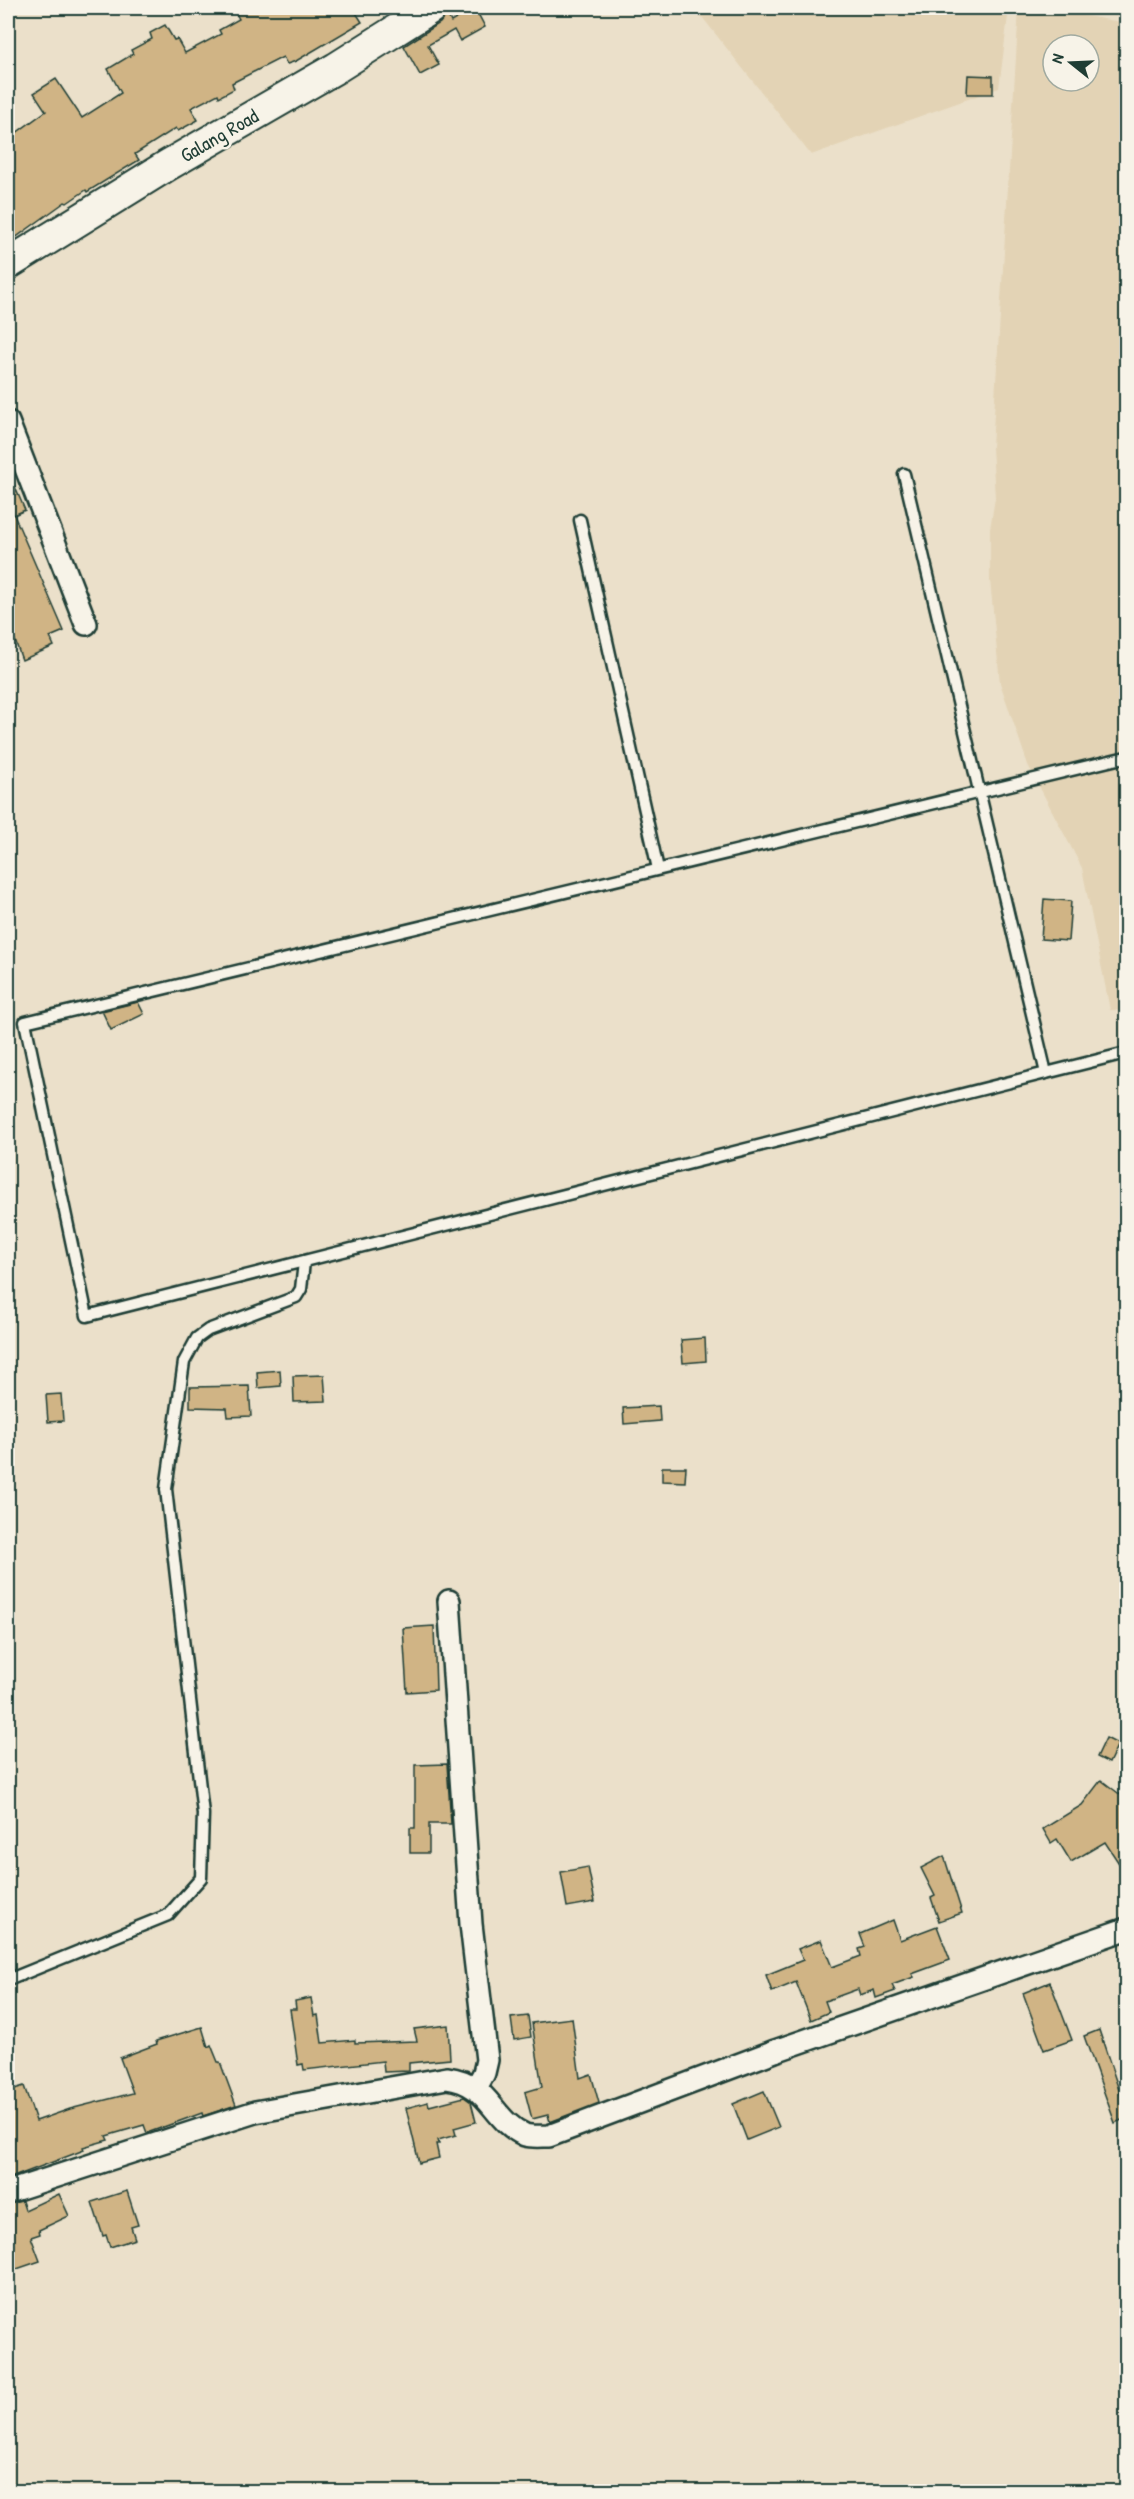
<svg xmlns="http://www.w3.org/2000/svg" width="1134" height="2499" font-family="'Patrick Hand',sans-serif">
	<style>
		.built { fill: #e3d3b5; fill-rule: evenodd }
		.building { fill: #d0b485; stroke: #1f3d34; stroke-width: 1.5 }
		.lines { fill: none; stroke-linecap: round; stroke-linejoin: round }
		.lane-casing { stroke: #1f3d34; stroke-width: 15 }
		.street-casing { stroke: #1f3d34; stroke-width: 26 }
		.secondary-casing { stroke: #1f3d34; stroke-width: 34 }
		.lane { stroke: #f7f3e8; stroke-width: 10 }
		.street { stroke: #f7f3e8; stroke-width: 21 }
		.secondary { stroke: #f7f3e8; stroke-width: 30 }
		.labels { text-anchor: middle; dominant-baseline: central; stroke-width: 5; stroke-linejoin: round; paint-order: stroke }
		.street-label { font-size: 20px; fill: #1f3d34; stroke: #f7f3e8 }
	</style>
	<rect width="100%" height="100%" fill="#ebe0ca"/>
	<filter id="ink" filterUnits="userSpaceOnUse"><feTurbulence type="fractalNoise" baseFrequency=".0167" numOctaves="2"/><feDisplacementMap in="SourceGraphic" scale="12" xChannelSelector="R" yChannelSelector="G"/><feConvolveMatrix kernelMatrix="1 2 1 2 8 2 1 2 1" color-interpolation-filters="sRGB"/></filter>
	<g filter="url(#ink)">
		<g class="built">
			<polygon points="695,8 1009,8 999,88 811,155"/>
			<path d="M 1019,8 L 1042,8 L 1126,23 L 1126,1010 L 1110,1010 L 1082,868 L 1028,765 L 1000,683 L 990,580 L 990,529 L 995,498 L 992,447 ZM 1053,45 L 1089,45 L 1089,81 L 1053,81 Z"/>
		</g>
		<g class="building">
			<polygon points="233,8 353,8 362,22 296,61 287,64 283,57 232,83 234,89 219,97 218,94 191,108 198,120 178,131 176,128 135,154 139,160 87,192 86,190 67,203 65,202 8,243 8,139 46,111 34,93 56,79 82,118 121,93 108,69 133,54 131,50 152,39 150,33 165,25 174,40 177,39 185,53 221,34 219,30 239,19"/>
			<polygon points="475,8 485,27 460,41 454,30 428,45 439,65 420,75 404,46 440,23 447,14 451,22"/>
			<polygon points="968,75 993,76 993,94 967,94"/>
			<polygon points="8,471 25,510 14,515 64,631 50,637 54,646 22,660 8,621 8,612 15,608 8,591"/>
			<polygon points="1044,899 1071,901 1068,941 1041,939"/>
			<polygon points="138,1002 144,1014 111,1030 102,1011"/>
			<polygon points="705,1338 706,1361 683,1363 681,1340"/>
			<polygon points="280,1370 281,1386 258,1388 257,1372"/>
			<polygon points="324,1375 326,1401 294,1402 293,1376"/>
			<polygon points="249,1386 251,1416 228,1417 227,1408 190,1407 190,1387"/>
			<polygon points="61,1394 63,1421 48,1422 46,1395"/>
			<polygon points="659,1406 660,1421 624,1424 623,1408"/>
			<polygon points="662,1467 686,1467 685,1482 662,1481"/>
			<polygon points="434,1626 436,1690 407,1692 403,1628"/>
			<polygon points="1106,1738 1118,1744 1109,1763 1097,1757"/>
			<polygon points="447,1764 451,1824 429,1824 429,1853 410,1853 410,1828 415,1828 415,1765"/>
			<polygon points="1101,1780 1126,1799 1126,1874 1105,1842 1071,1862 1057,1839 1051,1843 1043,1829 1082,1805"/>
			<polygon points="944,1856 962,1913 939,1921 931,1898 935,1896 921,1868"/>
			<polygon points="588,1867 595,1902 567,1907 561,1872"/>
			<polygon points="893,1920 900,1940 937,1926 950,1960 912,1974 914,1977 892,1985 895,1991 876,1998 874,1990 860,1995 858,1989 825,2001 829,2012 811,2020 796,1982 772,1992 766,1975 803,1960 798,1949 821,1940 832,1967 861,1956 859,1949 865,1947 860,1934"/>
			<polygon points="1050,1982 1072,2040 1044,2050 1023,1993"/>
			<polygon points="311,1998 314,2016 318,2015 322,2043 355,2040 355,2043 417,2041 414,2029 448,2025 450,2059 409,2063 409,2071 384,2072 383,2061 304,2070 303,2064 298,2065 290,2009 296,2009 295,2001"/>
			<polygon points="528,2016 531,2037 514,2040 511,2018"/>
			<polygon points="572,2018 580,2078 591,2074 599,2103 550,2122 548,2115 532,2119 525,2092 542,2087 532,2023"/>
			<polygon points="202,2027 208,2047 211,2045 218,2062 220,2062 236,2105 203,2116 202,2113 147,2133 144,2125 106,2136 108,2140 83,2147 84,2150 8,2179 8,2091 24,2086 36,2121 70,2109 133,2093 120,2058 157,2044 156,2041"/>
			<polygon points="1099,2030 1126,2111 1126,2118 1115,2123 1084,2036"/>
			<polygon points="764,2091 779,2127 747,2140 733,2104"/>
			<polygon points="464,2097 471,2102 476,2122 454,2128 456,2135 438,2140 439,2144 436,2144 439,2158 419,2163 406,2108 428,2102 429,2106"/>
			<polygon points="127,2191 138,2225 131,2227 135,2239 110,2247 106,2235 103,2236 92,2202"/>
			<polygon points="59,2194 69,2216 39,2230 40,2234 31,2237 40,2261 8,2272 8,2204 22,2201 25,2210"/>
		</g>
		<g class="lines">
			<defs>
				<g id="lane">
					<polyline points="904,474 1046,1073 1126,1053"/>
					<polyline points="580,520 658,869"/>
					<polyline points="1046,1073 87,1316 25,1022 1126,757"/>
					<polyline points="8,1980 168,1915 201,1878 203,1814 166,1489 184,1362 197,1338 208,1330 296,1297 301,1289 304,1262"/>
				</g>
				<g id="street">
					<polyline points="8,422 86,624"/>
					<polyline points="449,1601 471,1924 487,2060 484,2073 476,2088"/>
					<path d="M 8,2192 L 255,2112 L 447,2078 C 490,2083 491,2120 525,2135 C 532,2137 541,2136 549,2136 L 775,2051 L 1126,1929"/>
				</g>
				<polyline id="secondary" points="8,264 168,165 336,68 431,8"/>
			</defs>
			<use href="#lane" class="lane-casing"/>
			<use href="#street" class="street-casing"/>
			<use href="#secondary" class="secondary-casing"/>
			<use href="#lane" class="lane"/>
			<use href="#street" class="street"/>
			<use href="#secondary" class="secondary"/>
		</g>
	</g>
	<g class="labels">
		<g class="street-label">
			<text transform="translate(219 135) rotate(-30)">Galang Road</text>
		</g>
	</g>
	<rect width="1134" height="2499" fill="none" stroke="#f7f3e8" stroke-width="30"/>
	<rect x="15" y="15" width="1104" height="2469" fill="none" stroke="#1f3d34" stroke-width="2" filter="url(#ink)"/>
	<g transform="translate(1071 63) rotate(288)"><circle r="28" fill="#f7f3e8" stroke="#a1aaa0" stroke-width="1.5"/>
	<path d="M0-4.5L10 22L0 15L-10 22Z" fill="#1f3d34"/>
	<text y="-9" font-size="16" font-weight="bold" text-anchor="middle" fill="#1f3d34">N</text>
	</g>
</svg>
